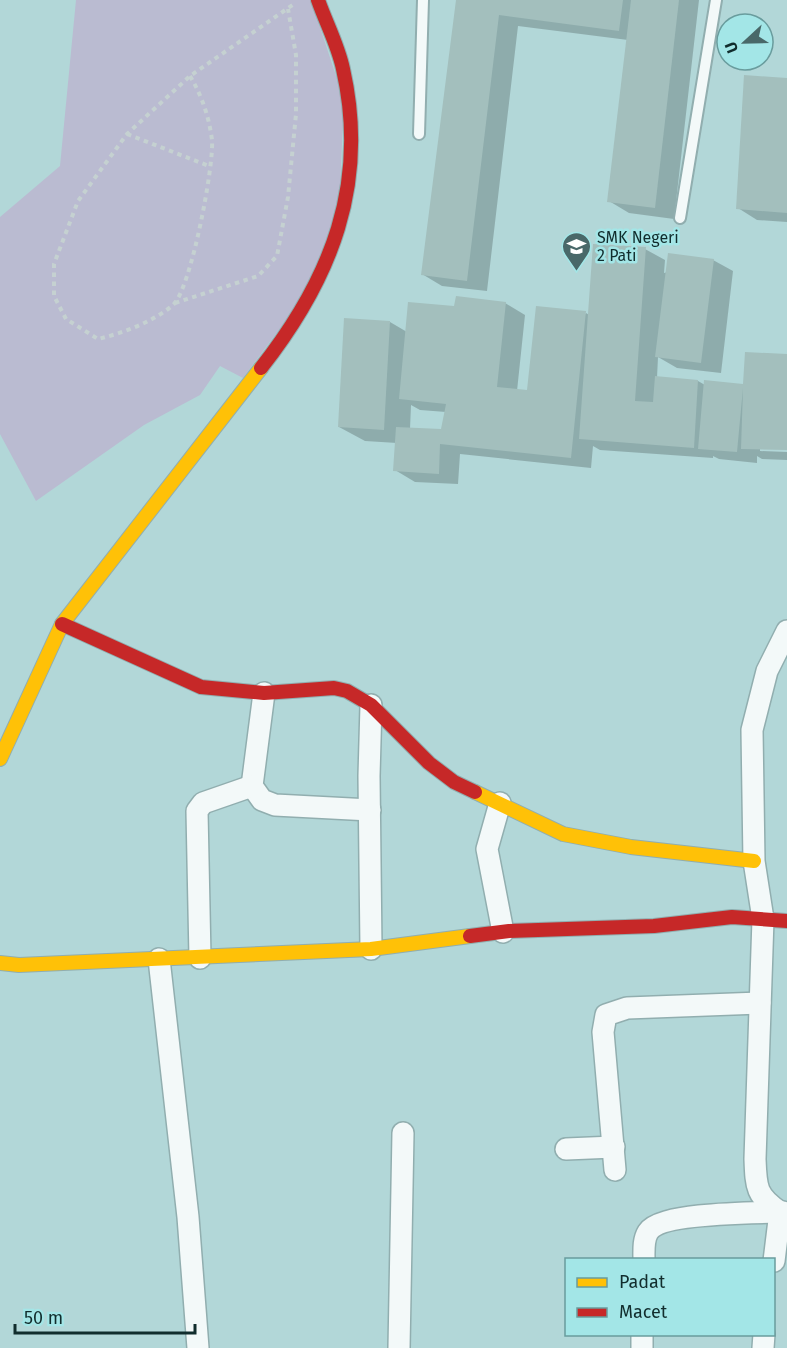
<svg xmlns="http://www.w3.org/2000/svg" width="787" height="1348" font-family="'Fira Sans',sans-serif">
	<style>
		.green { fill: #babbd1 }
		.shadow { fill: #0003; fill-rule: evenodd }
		.building { fill: #a3bfbd }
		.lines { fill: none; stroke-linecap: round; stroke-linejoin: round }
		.lane-casing { stroke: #91aeaf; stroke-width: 14 }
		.street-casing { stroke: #91aeaf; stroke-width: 24 }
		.slow-casing { stroke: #91aeaf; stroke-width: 16 }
		.jam-casing { stroke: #91aeaf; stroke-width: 16 }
		.path { stroke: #c5d1d1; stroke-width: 4; stroke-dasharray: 4.5 4.5; stroke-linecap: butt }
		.lane { stroke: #f3f9f9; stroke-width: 10 }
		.street { stroke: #f3f9f9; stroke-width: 21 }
		.slow { stroke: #ffc107; stroke-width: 14 }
		.jam { stroke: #c62828; stroke-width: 14 }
		.labels { text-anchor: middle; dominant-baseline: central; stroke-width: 5; stroke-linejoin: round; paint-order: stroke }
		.poi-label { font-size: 16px; fill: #112d2d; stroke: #a3e6e7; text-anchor: start }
	</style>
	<rect width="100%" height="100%" fill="#b2d7d8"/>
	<polygon class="green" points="76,0 311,0 344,100 339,210 314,283 243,378 220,366 200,395 144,425 36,501 0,434 0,217 60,166"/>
	<g class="shadow">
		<polygon points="457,0 699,0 674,219 629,213 609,201 628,40 518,26 487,291 442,286 422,274"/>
		<polygon points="787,79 787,222 757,220 738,208"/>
		<path d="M 645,249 L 665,260 L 664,273 L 713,260 L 733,271 L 721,373 L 677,368 L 658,357 L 657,378 L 698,381 L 705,385 L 745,386 L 787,355 L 787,449 L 760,448 L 760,451 L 787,452 L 787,460 L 762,459 L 757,456 L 757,463 L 719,459 L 713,456 L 713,458 L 600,450 L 593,446 L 591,468 L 460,454 L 458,484 L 415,482 L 395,470 L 397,443 L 365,441 L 339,427 L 390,322 L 407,332 L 456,308 L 505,303 L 525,315 L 517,391 L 529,392 L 586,313 L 589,315 ZM 411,405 L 420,410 L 446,412 L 442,431 L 410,429 Z"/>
	</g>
	<g class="building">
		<polygon points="456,0 623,0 619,31 499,15 467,281 421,275"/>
		<polygon points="631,0 679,0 655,208 607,202"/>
		<polygon points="744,75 787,78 787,213 736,209"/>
		<polygon points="593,244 646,247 635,401 653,402 655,376 698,380 694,448 579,439"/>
		<polygon points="668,253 714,259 701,363 655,357"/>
		<polygon points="456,296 506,302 497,387 527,390 536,306 586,311 571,458 440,444 439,474 393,471 396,427 441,429 446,404 399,399 408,302 454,306"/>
		<polygon points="344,318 390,321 384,430 338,427"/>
		<polygon points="745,352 787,354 787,450 741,449 743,388 737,452 698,449 704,380 743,384"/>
	</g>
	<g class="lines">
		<defs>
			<g id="lane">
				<polyline points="419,134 423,0"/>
				<polyline points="680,218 716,0"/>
			</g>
			<g id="street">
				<polyline points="264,693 252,786 262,800 275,805 370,810"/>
				<polyline points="371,705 369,776 371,949"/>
				<polyline points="500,803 487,849 503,932"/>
				<polyline points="200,958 197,811 203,803 252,786"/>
				<polyline points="159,959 188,1217 198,1348"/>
				<polyline points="566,1149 614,1147"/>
				<polyline points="615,1170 603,1032 606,1015 627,1008 760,1003"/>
				<path d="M 644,1260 C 644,1251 643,1240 648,1232 C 660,1212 759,1213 783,1212"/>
				<path d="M 774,1261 L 780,1212 C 756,1196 756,1187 755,1159 L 763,919 L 754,861 L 752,730 L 767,671 L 787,631"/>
				<polyline points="399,1348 403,1133"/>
				<polyline points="642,1348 642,1334"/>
				<polyline points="763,1348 764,1334"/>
			</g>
			<g id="slow">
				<polyline points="0,759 62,624 261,368"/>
				<polyline points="475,792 563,834 631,847 754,861"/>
				<polyline points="0,963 19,965 371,949 470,936"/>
			</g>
			<g id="jam">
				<path d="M 261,368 C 331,279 369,184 343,69 C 338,45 326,23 318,0"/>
				<polyline points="62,624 201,687 264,693 334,688 347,691 371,705 429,763 454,782 475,792"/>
				<polyline points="470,936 509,931 654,926 732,917 787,921"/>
			</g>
		</defs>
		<use href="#lane" class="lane-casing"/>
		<use href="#street" class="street-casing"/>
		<use href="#slow" class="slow-casing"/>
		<use href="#jam" class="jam-casing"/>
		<g class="path">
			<path d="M 190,76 C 202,96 209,117 212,140 C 214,166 191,289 173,305 C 153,322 123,333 98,339 L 66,319 L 54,296 L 54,264 L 78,201 L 127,134 L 190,76 L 294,4"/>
			<polyline points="127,134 209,166"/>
			<polyline points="175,303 258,276 277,256 288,197 296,114 296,55 288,9"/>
		</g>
		<use href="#lane" class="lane"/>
		<use href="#street" class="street"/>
		<use href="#slow" class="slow"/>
		<use href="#jam" class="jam"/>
	</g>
	<defs>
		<symbol id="school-pin" viewBox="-11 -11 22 30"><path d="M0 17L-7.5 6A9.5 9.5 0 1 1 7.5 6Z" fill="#496869" stroke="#a3e6e7"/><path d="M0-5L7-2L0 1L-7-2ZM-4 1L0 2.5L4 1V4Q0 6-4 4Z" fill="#fff"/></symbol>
	</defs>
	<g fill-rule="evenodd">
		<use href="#school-pin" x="560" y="230" width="33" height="45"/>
	</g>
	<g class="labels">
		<g class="poi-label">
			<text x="597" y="237">SMK Negeri<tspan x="597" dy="18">2 Pati</tspan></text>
		</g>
	</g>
	<rect x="565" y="1258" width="210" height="78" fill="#a3e6e7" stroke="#699c9d" stroke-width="1.5"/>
	<rect x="577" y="1278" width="30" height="9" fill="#ffc107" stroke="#699c9d" stroke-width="1.5"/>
	<text x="619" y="1288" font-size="18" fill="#112d2d">Padat</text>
	<rect x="577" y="1308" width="30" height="9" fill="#c62828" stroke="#699c9d" stroke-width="1.5"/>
	<text x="619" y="1318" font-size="18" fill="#112d2d">Macet</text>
	<g transform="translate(745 42) rotate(248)"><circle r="28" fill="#a3e6e7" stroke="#699c9d" stroke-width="1.5"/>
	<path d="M0-4.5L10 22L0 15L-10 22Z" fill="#496869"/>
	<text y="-9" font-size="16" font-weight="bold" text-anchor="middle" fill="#112d2d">U</text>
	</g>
	<path d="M15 1324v9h180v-9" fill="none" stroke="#112d2d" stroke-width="3"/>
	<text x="24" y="1324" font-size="18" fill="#112d2d" stroke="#a3e6e7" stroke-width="4.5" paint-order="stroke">50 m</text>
</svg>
